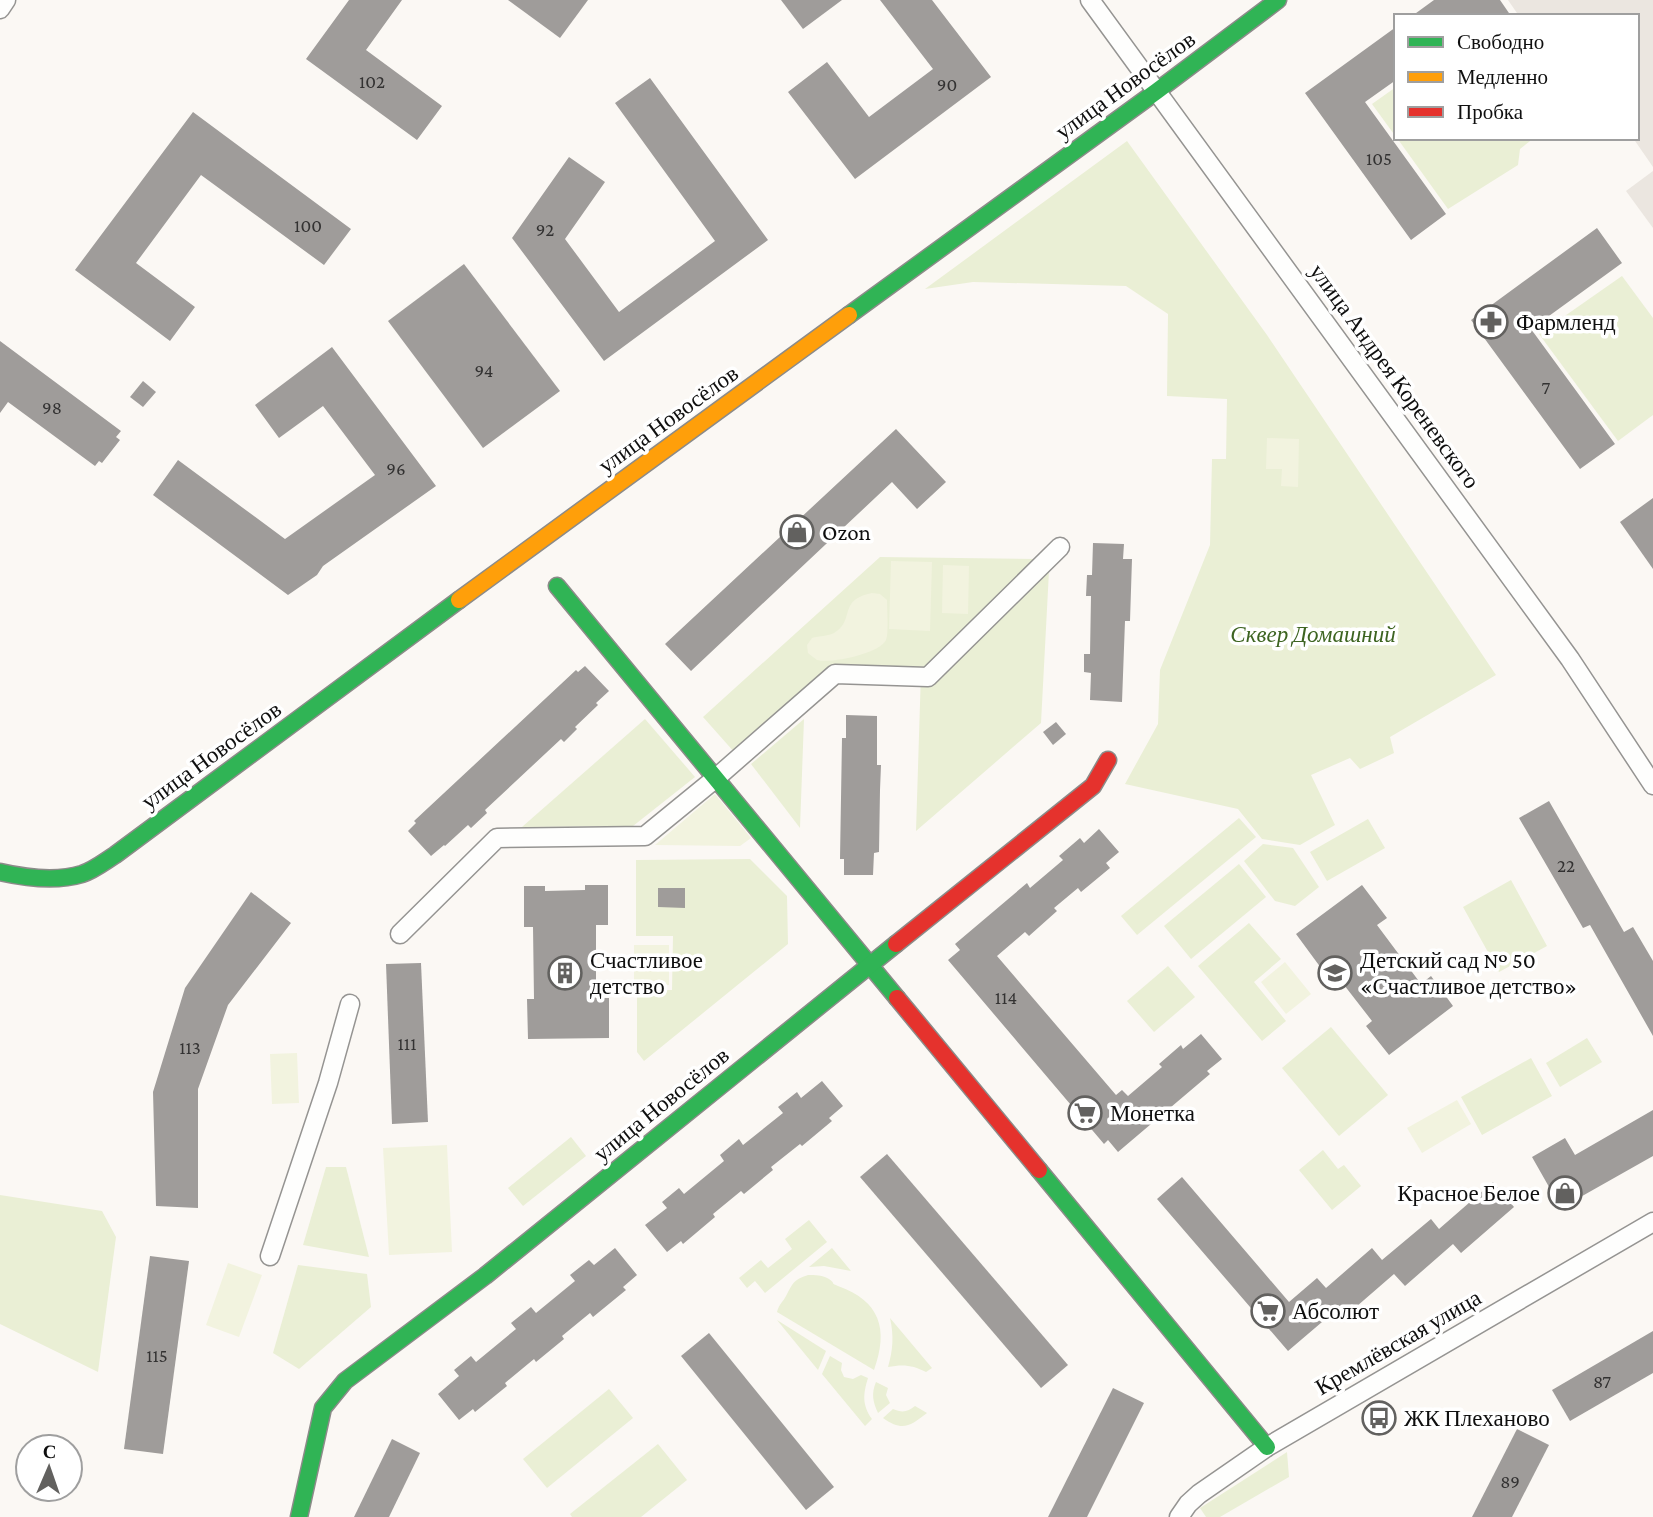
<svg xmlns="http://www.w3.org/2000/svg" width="1653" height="1517" font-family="'Crimson Pro',serif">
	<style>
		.green { fill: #eaefd5 }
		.pitch { fill: #f2f3df }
		.plaza { fill: #ebe6e0 }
		.building { fill: #9f9c9a }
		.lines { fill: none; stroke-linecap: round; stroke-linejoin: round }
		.street-casing { stroke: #959492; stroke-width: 21 }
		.fast-casing { stroke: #8c8b89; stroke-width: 19 }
		.slow-casing { stroke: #8c8b89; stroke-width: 19 }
		.jam-casing { stroke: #8c8b89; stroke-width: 19 }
		.street { stroke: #fefefd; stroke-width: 18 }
		.fast { stroke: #30b455; stroke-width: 16 }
		.slow { stroke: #ff9f0a; stroke-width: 16 }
		.jam { stroke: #e5322d; stroke-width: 16 }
		.labels { text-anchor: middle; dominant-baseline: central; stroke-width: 7; stroke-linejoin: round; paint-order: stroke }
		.number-label { font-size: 19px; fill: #333232 }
		.street-label { font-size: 23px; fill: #0f0f0f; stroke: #fff }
		.poi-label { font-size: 23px; fill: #0f0f0f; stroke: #fff; text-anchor: start }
		.park-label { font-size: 23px; font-style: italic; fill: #3d6421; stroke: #fff }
	</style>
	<rect width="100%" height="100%" fill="#fbf8f4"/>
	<g class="green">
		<polygon points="1396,87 1396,137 1372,104"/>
		<polygon points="1397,138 1534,138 1520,149 1518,165 1448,209"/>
		<polygon points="1127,141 1267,335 1496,675 1390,737 1394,753 1360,769 1350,758 1311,775 1335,825 1300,845 1262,839 1238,809 1125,784 1158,724 1160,670 1210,545 1212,459 1226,459 1227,399 1167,396 1168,314 1126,286 973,282 925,289"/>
		<polygon points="1622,276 1653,318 1653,415 1618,441 1539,334"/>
		<polygon points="880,557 1037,559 1049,571 1041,723 916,831 921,672 832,671 735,753 703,717"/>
		<polygon points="645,719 695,777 633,826 522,827"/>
		<polygon points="804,719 800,828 751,764"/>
		<polygon points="1239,818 1256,837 1137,935 1121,916"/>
		<polygon points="1368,819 1385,848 1327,881 1310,852"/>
		<polygon points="1263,844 1293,848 1319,887 1295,906 1275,901 1244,861"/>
		<polygon points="750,859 787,896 788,944 644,1061 637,1052 637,990 672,990 673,936 636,936 636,860"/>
		<polygon points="1239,864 1266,897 1191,959 1164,926"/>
		<polygon points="1511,880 1547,946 1499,972 1463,907"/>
		<polygon points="1249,923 1281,959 1254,982 1286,1021 1262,1041 1198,966"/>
		<polygon points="1168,966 1195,997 1154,1032 1127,1001"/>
		<polygon points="1331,1027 1388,1095 1339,1136 1282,1068"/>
		<polygon points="1587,1038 1602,1062 1560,1087 1546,1063"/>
		<polygon points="1531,1058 1552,1096 1482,1135 1461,1097"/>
		<polygon points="571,1137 586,1156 523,1206 508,1188"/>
		<polygon points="1323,1150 1338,1169 1344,1165 1361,1186 1332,1210 1299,1170"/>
		<polygon points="326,1167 346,1167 369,1257 303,1245"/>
		<polygon points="0,1195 102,1211 116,1237 98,1372 0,1324"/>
		<polygon points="809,1220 827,1242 765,1293 755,1281 747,1288 739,1278 761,1260 768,1268 792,1249 785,1239"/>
		<polygon points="832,1248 851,1271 824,1266 809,1267"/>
		<polygon points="298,1265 367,1274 371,1307 299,1369 273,1353"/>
		<path d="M 808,1275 C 815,1275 823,1275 829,1279 C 837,1285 829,1282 838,1286 C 880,1301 889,1329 874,1370 L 777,1312 C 779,1304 783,1302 786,1296 C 793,1283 793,1280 808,1275 Z"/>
		<path d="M 890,1318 L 932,1368 L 926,1372 C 913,1365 903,1364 888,1367 C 893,1350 894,1336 890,1318 Z"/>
		<polygon points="777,1320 826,1351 818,1370"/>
		<path d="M 830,1356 L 842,1363 L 841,1370 L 844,1377 L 853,1379 L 861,1375 L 868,1378 C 863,1394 862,1405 872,1419 L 865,1426 L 822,1374 Z"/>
		<path d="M 876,1382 L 888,1388 L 886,1395 L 890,1403 L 878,1413 C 873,1402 871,1394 876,1382 Z"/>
		<polygon points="609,1389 633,1418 547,1488 523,1459"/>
		<path d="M 915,1406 L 927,1413 C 910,1426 903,1432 883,1418 L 893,1409 C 902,1413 908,1412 915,1406 Z"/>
		<polygon points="658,1444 687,1480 641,1517 572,1517 570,1514"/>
		<polygon points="1287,1452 1289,1477 1220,1517 1206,1517 1200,1508"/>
	</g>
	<g class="pitch">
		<polygon points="1267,438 1299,439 1298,487 1281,486 1282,469 1266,469"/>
		<polygon points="891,561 932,562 930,631 889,629"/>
		<polygon points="943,565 969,566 968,614 942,613"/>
		<path d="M 872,593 L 880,594 L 887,600 C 887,609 889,633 886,640 C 881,653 831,664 817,660 C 816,659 810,655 808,653 L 807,645 L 812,638 C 819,636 829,636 834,633 C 856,620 837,600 872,593 Z"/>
		<polygon points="715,794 751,838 740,846 655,845"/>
		<polygon points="634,945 669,945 669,985 634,986"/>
		<polygon points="1285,962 1311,994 1286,1014 1261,982"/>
		<polygon points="297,1053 299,1103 272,1104 270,1054"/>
		<polygon points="1457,1100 1471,1124 1422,1153 1407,1128"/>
		<polygon points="447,1145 452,1252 389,1255 383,1148"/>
		<polygon points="228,1263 262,1275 239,1337 206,1325"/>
	</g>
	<g class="plaza">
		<polygon points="1508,0 1653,0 1653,167 1633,138 1637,138 1637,16 1519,16"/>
		<polygon points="1653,171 1653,228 1626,191"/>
	</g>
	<g class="building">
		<polygon points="349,0 402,0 366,50 442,106 417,140 306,59"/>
		<polygon points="508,0 588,0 560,38"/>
		<polygon points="781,0 842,0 803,29"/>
		<polygon points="880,0 932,0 991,77 855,179 788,92 827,62 869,117 933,69"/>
		<polygon points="1434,0 1500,0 1511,16 1412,16"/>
		<polygon points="1396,27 1396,80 1365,102 1446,214 1411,240 1305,93"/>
		<polygon points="650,78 768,240 604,361 512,238 569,157 605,182 565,239 619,312 715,241 615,103"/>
		<polygon points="193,112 351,229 324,265 201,175 136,263 195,307 170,341 75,270"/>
		<polygon points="1597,228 1622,263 1531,329 1615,444 1580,469 1471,320"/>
		<polygon points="464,264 560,391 483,448 388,321"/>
		<polygon points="0,341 121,431 116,437 120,440 102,463 99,461 95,466 8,402 0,413"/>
		<polygon points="332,347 436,486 323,566 317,575 288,595 153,495 178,460 285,539 375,475 323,406 279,438 255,405"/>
		<polygon points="143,381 156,392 143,407 130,397"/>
		<polygon points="896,429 946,482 917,509 892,482 691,671 665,644"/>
		<polygon points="1653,498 1653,569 1620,522"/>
		<polygon points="1093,543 1124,544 1123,559 1132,559 1130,621 1125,621 1122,702 1090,700 1091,673 1084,672 1084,654 1090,654 1091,596 1086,596 1087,575 1092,575"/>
		<polygon points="585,666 609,691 596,703 598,705 575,727 577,729 564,742 561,739 485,810 487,813 471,828 468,825 445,846 444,845 431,856 408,831 416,823 414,821 576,670 578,672"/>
		<polygon points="846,715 877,716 877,765 881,765 880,790 879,852 874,853 873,875 844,875 844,859 840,859 842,738 846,738"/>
		<polygon points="1056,722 1066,734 1053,745 1043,732"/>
		<polygon points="1549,801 1624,932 1633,927 1653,961 1653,1036 1590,925 1583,928 1519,818"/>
		<polygon points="1099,829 1119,852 1106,863 1110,868 1081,892 1078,888 1054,908 1057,911 1029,936 1025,932 997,956 1116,1095 1122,1090 1128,1096 1162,1067 1159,1064 1181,1045 1183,1049 1201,1034 1222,1059 1207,1071 1210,1074 1118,1152 1108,1140 1104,1144 948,960 960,950 955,944 1027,883 1030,888 1063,860 1059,856 1080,838 1084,843"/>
		<polygon points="585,885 608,885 608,925 596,925 596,998 609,998 609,1038 528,1039 527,999 534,999 533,927 524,927 524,886 545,886 545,891 585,890"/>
		<polygon points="1362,885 1387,918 1377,925 1421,984 1431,976 1453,1006 1389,1055 1366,1026 1372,1021 1327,963 1321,968 1296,934"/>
		<polygon points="658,888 685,888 685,908 658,907"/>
		<polygon points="251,892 291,923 228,1005 198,1089 198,1208 156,1206 153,1092 185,988"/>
		<polygon points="421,963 428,1122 392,1124 386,964"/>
		<polygon points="822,1081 843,1106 829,1118 832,1121 802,1146 800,1144 771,1167 773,1170 744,1194 741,1191 713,1214 715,1217 683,1244 681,1241 667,1252 645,1225 667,1208 662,1202 679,1188 684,1194 724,1161 720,1155 739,1139 743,1145 783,1113 778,1107 797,1092 801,1098"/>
		<polygon points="1653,1110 1653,1156 1561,1208 1532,1157 1565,1138 1575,1155"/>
		<polygon points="887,1154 1068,1365 1041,1388 860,1177"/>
		<polygon points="1182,1177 1289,1302 1317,1278 1326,1288 1372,1248 1382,1260 1431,1219 1439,1229 1493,1182 1514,1207 1461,1253 1453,1244 1405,1286 1394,1274 1349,1313 1342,1305 1288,1351 1157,1199"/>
		<polygon points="615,1248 637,1275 623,1287 626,1290 593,1317 590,1313 562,1336 564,1339 536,1362 534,1359 505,1383 507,1386 475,1412 473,1409 459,1420 438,1394 459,1376 454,1370 471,1356 476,1362 516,1329 511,1323 531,1307 536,1313 575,1281 570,1275 589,1260 594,1265"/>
		<polygon points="150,1256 189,1261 163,1454 124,1449"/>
		<polygon points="1653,1331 1653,1373 1570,1421 1552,1390"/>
		<polygon points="709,1333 834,1487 806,1510 681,1356"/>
		<polygon points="1113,1388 1144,1403 1087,1517 1048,1517"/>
		<polygon points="1517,1429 1549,1445 1512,1517 1472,1517"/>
		<polygon points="392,1439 420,1453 389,1517 354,1517"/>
	</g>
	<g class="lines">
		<defs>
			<g id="street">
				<polyline points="1090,0 1570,659 1653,785"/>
				<polyline points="0,9 6,0"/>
				<polyline points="400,934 497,838 645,836 716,778 835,674 928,677 1060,547"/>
				<polyline points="270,1256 328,1083 350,1004"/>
				<polyline points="1179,1517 1188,1504 1199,1494 1267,1447 1653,1222"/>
			</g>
			<g id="fast">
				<polyline points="849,315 1157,91 1278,0"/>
				<polyline points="557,586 897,998"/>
				<path d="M 0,872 C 26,878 56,882 82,874 C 94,870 104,862 115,855 L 459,600"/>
				<polyline points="1039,1170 1267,1447"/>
				<polyline points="299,1517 323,1408 345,1381 485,1276 896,944"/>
			</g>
			<polyline id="slow" points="459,600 849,315"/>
			<g id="jam">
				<polyline points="896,944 1093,786 1108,760"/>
				<polyline points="897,998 1039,1170"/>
			</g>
		</defs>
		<use href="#street" class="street-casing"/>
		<use href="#fast" class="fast-casing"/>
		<use href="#slow" class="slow-casing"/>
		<use href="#jam" class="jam-casing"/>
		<use href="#street" class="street"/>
		<use href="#fast" class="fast"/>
		<use href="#slow" class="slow"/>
		<use href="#jam" class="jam"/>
	</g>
	<defs>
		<symbol id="pharmacy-ring" viewBox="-11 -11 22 22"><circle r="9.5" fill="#fff" stroke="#62615f" stroke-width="1.5"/><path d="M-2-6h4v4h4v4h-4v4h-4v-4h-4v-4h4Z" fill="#62615f"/></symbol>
		<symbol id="shop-ring" viewBox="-11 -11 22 22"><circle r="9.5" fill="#fff" stroke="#62615f" stroke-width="1.5"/><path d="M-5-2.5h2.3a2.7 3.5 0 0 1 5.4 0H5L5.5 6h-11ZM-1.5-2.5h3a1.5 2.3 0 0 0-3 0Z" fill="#62615f"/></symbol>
		<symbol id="building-ring" viewBox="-11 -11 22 22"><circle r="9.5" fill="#fff" stroke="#62615f" stroke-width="1.5"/><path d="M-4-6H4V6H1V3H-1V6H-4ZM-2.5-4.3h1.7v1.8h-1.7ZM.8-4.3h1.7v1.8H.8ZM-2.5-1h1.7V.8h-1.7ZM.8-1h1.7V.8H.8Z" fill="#62615f"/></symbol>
		<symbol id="school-ring" viewBox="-11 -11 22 22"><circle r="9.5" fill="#fff" stroke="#62615f" stroke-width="1.5"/><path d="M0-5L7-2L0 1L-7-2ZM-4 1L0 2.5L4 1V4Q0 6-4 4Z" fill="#62615f"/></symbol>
		<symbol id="supermarket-ring" viewBox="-11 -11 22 22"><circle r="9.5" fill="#fff" stroke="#62615f" stroke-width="1.5"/><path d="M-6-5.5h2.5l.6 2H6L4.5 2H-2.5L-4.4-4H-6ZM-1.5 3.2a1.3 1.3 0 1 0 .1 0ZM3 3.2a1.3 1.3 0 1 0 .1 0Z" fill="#62615f"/></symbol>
		<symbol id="bus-ring" viewBox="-11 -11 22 22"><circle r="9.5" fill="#fff" stroke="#62615f" stroke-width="1.5"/><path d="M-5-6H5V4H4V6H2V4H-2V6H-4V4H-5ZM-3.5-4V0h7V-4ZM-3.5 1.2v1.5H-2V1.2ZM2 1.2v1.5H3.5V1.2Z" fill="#62615f"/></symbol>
	</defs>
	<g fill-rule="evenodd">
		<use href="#pharmacy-ring" x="1472" y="303" width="38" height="38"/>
		<use href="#shop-ring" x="778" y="513" width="38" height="38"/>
		<use href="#building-ring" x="546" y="954" width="38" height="38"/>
		<use href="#school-ring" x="1316" y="954" width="38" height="38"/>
		<use href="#supermarket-ring" x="1066" y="1094" width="38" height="38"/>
		<use href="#shop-ring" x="1546" y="1174" width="38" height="38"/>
		<use href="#supermarket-ring" x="1249" y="1292" width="38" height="38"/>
		<use href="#bus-ring" x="1360" y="1399" width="38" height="38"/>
	</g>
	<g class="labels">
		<g class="number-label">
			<text x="372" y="81">102</text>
			<text x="947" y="84">90</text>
			<text x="1379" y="158">105</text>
			<text x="308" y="225">100</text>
			<text x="545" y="229">92</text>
			<text x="484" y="370">94</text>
			<text x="1546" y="387">7</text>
			<text x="52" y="407">98</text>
			<text x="396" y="468">96</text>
			<text x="1566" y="865">22</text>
			<text x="1006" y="997">114</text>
			<text x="407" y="1043">111</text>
			<text x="190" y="1047">113</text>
			<text x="157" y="1355">115</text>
			<text x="1602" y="1381">87</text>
			<text x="1510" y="1481">89</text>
		</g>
		<g class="street-label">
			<text transform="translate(1125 85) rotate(-36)">улица Новосёлов</text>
			<text transform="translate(1395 376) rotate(54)">улица Андрея Кореневского</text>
			<text transform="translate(668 419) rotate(-36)">улица Новосёлов</text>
			<text transform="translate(211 755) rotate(-36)">улица Новосёлов</text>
			<text transform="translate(661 1104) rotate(-39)">улица Новосёлов</text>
			<text transform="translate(1398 1342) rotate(-30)">Кремлёвская улица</text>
		</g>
		<g class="poi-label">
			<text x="1516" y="322">Фармленд</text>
			<text x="822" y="532">Ozon</text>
			<text x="590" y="960">Счастливое<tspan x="590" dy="26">детство</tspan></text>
			<text x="1360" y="960">Детский сад № 50<tspan x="1360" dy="26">«Счастливое детство»</tspan></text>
			<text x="1110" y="1113">Монетка</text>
			<text x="1540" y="1193" text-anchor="end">Красное Белое</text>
			<text x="1292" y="1311">Абсолют</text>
			<text x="1404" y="1418">ЖК Плеханово</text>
		</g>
		<g class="park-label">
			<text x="1313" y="634">Сквер Домашний</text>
		</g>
	</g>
	<rect x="1394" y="14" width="245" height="126" fill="#ffffff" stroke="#9f9f9f" stroke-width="2"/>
	<rect x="1408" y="37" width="35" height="10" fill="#30b455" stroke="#9f9f9f" stroke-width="2"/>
	<text x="1457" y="49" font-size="21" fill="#0f0f0f">Свободно</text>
	<rect x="1408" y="72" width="35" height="10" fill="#ff9f0a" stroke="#9f9f9f" stroke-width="2"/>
	<text x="1457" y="84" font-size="21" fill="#0f0f0f">Медленно</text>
	<rect x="1408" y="107" width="35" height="10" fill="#e5322d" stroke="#9f9f9f" stroke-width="2"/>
	<text x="1457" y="119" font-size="21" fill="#0f0f0f">Пробка</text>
	<g transform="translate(49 1468) rotate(2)"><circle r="33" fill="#ffffff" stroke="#9f9f9f" stroke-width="2"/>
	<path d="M0-5L12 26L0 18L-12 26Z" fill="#62615f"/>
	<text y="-10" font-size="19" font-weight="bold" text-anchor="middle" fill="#0f0f0f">С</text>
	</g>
</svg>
